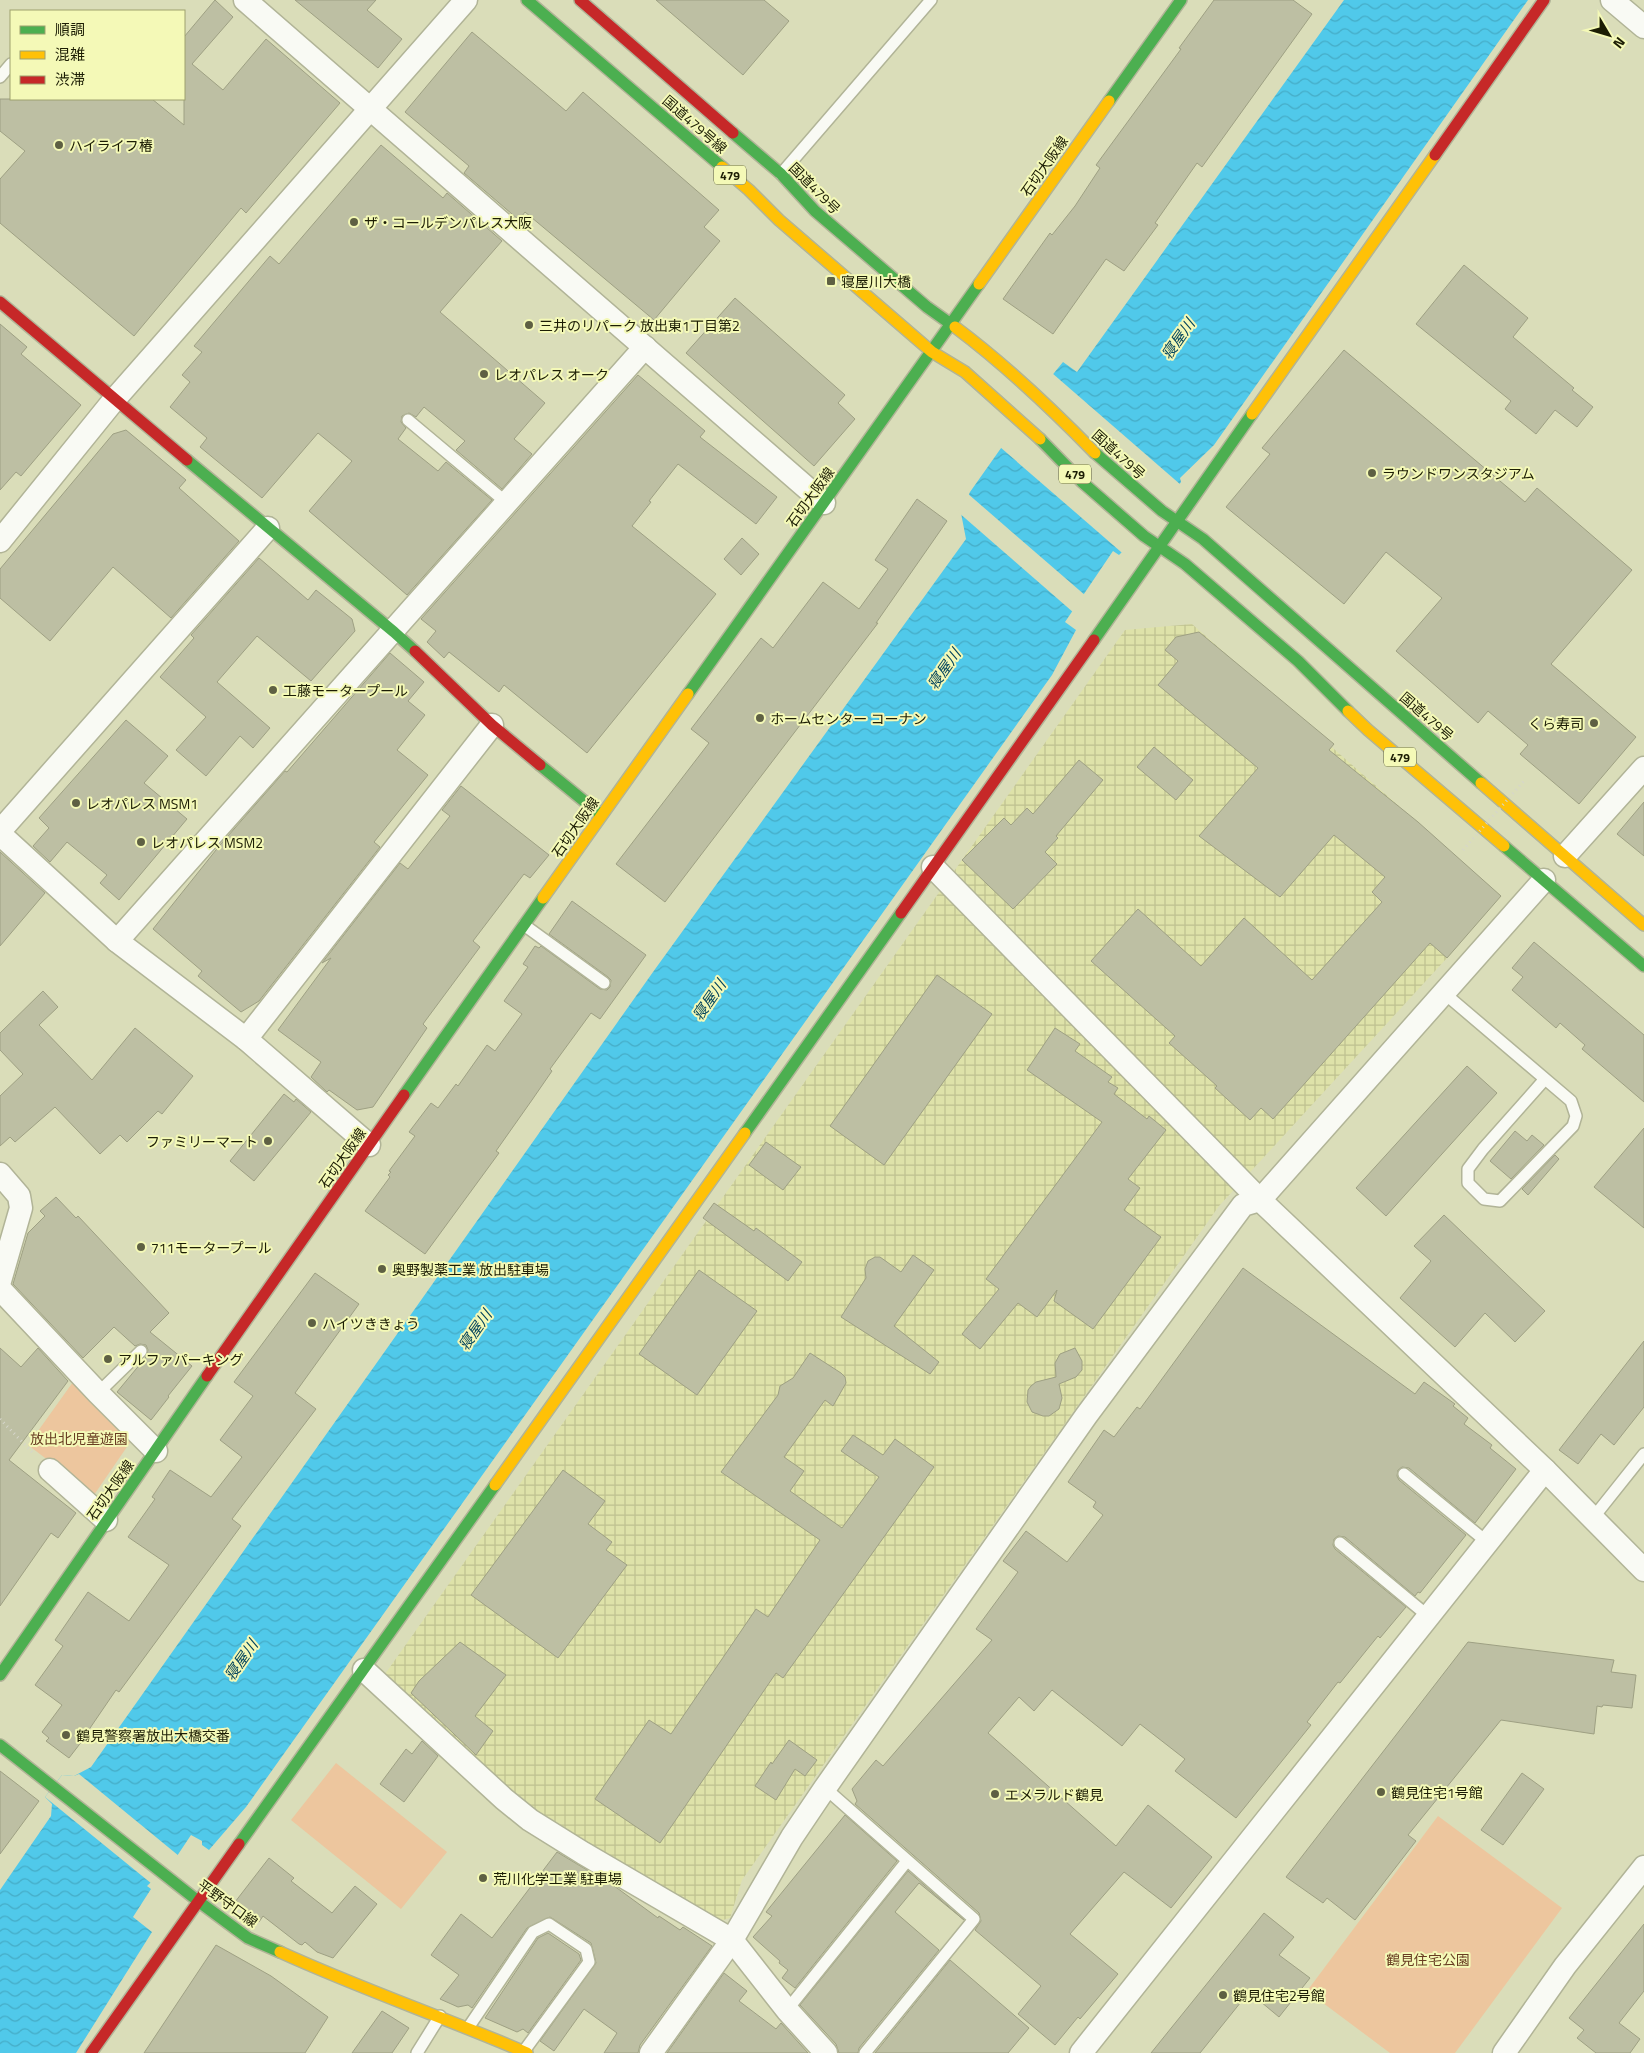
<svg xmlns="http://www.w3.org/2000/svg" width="1644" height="2053" font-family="'Titillium Web','Noto Sans JP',sans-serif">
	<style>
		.industrial { fill: url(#industrial-grid) }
		.green { fill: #edc69e }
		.water { fill: url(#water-waves) }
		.pier { fill: #daddb9 }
		.building { fill: #bdbfa3; stroke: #9ea083 }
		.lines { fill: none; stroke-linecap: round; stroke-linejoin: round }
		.lane-casing { stroke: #b1b497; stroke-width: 14 }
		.street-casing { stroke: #b1b497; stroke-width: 25 }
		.fast-casing { stroke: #b1b497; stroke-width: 14 }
		.slow-casing { stroke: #b1b497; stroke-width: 14 }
		.jam-casing { stroke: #b1b497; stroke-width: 14 }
		.path { stroke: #d6d6cb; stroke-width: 3; stroke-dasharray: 1 4; stroke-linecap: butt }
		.lane { stroke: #f9faf4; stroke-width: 11 }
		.street { stroke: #f9faf4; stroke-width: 22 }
		.fast { stroke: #4caf50; stroke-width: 11 }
		.slow { stroke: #ffc107; stroke-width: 11 }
		.jam { stroke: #c62828; stroke-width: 11 }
		.path-bridge { stroke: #d6d6cb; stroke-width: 3; stroke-dasharray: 1 4; stroke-linecap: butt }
		.poi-dot { fill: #5e6043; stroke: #f4f9b7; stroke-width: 2 }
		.labels { text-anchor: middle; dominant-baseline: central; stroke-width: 4; stroke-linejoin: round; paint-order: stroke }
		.shield { fill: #f4f9b7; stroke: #5d5f3a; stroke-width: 1 }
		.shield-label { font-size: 12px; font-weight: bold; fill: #1c1d04 }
		.street-label { font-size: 14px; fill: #1c1d04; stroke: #f4f9b7 }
		.poi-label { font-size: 14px; fill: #1c1d04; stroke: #f4f9b7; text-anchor: start }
		.park-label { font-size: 14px; fill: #683d22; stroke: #f4f9b7 }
		.water-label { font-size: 15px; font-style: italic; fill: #03445d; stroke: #f4f9b7 }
	</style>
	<defs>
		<pattern id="industrial-grid" width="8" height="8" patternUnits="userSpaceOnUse" patternTransform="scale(1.25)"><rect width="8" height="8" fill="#dee2a9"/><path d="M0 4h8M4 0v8" fill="none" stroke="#bec190"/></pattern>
		<pattern id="water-waves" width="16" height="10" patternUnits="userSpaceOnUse" patternTransform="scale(1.25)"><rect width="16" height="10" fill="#50c9ea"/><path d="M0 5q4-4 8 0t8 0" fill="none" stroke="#45acc7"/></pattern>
	</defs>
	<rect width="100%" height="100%" fill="#daddb9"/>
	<polygon class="industrial" points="1192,624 1501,896 1447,958 1219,1206 742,1880 730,1918 713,1923 551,1824 507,1790 385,1674 1125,630"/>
	<g class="green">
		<polygon points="73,1382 133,1438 94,1495 28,1445"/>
		<polygon points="336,1763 447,1852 401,1909 291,1820"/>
		<polygon points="1438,1816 1562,1908 1455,2053 1390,2053 1307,1991"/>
	</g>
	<polygon class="water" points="1344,0 1528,0 1214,445 1180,478 1181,482 1128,556 1123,551 1119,555 1113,551 1065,622 1076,630 1052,675 246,1807 209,1850 202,1845 202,1841 191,1835 175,1859 147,1886 151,1889 133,1917 152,1932 76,2053 0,2053 0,1890 51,1816 52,1804 45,1797 62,1775 74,1776 91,1767 653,972 966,539 961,513 970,492 1054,373 1063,362 1077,372"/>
	<g class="pier">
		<polygon points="1052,373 1181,485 1128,558 1000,447"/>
		<polygon points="967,493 1086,596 1074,613 958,512"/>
		<polygon points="79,1774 179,1856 152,1884 45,1797 62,1775 74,1776"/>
	</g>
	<g class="building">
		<polygon points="215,0 233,17 192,64 223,90 266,39 340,103 246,213 241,208 134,336 0,223 0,179 25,151 0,131 0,99 152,99 184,125 184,37"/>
		<polygon points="295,0 376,0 367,10 402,39 378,68"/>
		<polygon points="656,0 764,0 789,21 743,75"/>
		<polygon points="1214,0 1293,0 1312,14 1202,167 1197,163 1155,223 1158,225 1124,271 1106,259 1053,334 1003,299 1050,233 1052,235 1075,206 1100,168 1096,165 1181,49 1179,48"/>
		<polygon points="472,32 566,111 583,92 719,210 704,227 720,241 654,320 525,212 519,220 464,173 469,166 405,112"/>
		<polygon points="381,145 443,198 447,193 502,241 440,312 545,403 514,439 532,454 502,489 456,450 465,441 424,407 416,417 409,413 402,416 401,422 406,428 398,439 438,471 446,462 492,500 407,595 309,511 352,461 318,433 262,498 200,447 207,438 170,407 190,382 182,375 202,352 194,346 270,256 279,264"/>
		<polygon points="1464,265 1528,318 1513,337 1574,388 1572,390 1593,407 1577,427 1555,410 1536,434 1505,409 1511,401 1416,324"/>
		<polygon points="735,298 845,395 838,403 855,419 814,466 686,353"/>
		<polygon points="0,324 27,347 21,354 81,405 21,476 16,472 0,490"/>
		<polygon points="1344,350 1525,502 1537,488 1632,570 1551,664 1636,737 1579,804 1520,754 1528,745 1488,711 1478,723 1396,651 1442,598 1386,552 1344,604 1226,507 1270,454 1262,448"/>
		<polygon points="638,375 705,431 700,437 777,497 756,524 678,464 649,501 651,502 632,526 716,594 587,753 504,685 499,692 449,652 444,658 427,642 436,631 421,619"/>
		<polygon points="126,430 186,480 179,488 239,541 171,618 113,567 50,641 0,598 0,569 113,434"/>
		<polygon points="917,499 947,521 876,623 878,623 665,902 616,864 709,743 691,729 761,638 773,648 823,582 859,609 888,569 875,560"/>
		<polygon points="742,538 759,554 741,575 724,559"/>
		<polygon points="259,558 308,600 316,590 352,619 355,631 311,681 257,636 217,682 270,728 253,748 240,736 206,776 176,750 206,717 160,677 194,638 191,635"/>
		<polygon points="1199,632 1334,744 1329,750 1418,822 1501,896 1447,958 1430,943 1273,1119 1261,1108 1250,1120 1215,1088 1217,1086 1169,1043 1175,1036 1091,961 1138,909 1201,966 1244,918 1312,980 1382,902 1372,892 1385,877 1334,835 1280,897 1199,836 1258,768 1158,685 1178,661 1165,650 1176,637"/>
		<polygon points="390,653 424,682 408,701 425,715 397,750 428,775 374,842 380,847 259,1001 241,1012 198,976 202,971 153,929 220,845 285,771 287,772"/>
		<polygon points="126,720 168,756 144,783 187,819 119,900 100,883 107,875 67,842 50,862 33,846 49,828 39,818"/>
		<polygon points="1154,747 1193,780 1176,800 1137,767"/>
		<polygon points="1079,760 1103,780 1056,836 1058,838 1045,852 1057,864 1013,909 962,860 1004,818 1011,825 1027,808 1033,814"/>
		<polygon points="461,786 549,855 530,878 524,874 473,941 480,947 423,1024 427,1028 373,1107 357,1110 329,1090 327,1092 311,1077 321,1062 278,1030 331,958 322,963 400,863 408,869 450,816 442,810"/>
		<polygon points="1644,802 1644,856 1617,834"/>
		<polygon points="0,852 45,893 0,946"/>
		<polygon points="572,901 646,955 600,1019 591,1013 550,1069 552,1071 532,1100 496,1151 499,1153 425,1254 365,1211 390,1177 388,1175 391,1172 389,1171 415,1136 409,1132 431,1103 438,1108 456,1084 458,1086 487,1045 495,1051 522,1014 504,1001 528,967 523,964 535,946 539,948 541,946 600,989 607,990 610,987 611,980 608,977 549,934"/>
		<polygon points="1534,942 1644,1035 1644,1102 1582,1049 1585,1045 1560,1023 1556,1028 1512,990 1523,977 1512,968"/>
		<polygon points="937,975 992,1014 884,1165 830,1126"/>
		<polygon points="43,991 58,1007 39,1025 92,1080 135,1028 193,1076 162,1114 158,1111 127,1142 120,1135 100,1154 55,1107 15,1142 10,1137 0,1146 0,1096 23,1074 0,1050 0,1033"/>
		<polygon points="1055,1028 1080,1044 1075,1051 1112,1077 1108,1082 1118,1088 1114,1094 1147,1119 1149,1116 1166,1130 1128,1179 1140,1188 1124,1210 1161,1237 1093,1329 1054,1301 1057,1290 1037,1317 1018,1303 980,1349 962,1334 999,1289 986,1279 1102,1122 1027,1070"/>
		<polygon points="1467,1066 1497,1093 1386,1216 1356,1188"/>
		<polygon points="284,1094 294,1102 296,1099 311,1112 254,1181 230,1161"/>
		<polygon points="1644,1128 1644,1228 1594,1187"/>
		<polygon points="1515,1131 1527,1141 1532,1135 1544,1145 1511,1179 1490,1161"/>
		<polygon points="766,1142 801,1167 783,1190 749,1165"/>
		<polygon points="1555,1155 1559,1159 1528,1195 1522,1189"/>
		<polygon points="56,1197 76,1218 78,1216 169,1313 150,1332 192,1366 168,1396 169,1397 151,1420 117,1392 146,1357 148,1350 146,1345 140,1344 135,1346 114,1327 83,1358 13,1284 28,1233 45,1216 40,1211"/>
		<polygon points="714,1203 754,1231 756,1228 802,1262 788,1281 703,1218"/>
		<polygon points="1444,1215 1545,1311 1515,1342 1485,1313 1455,1347 1400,1298 1431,1261 1414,1246"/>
		<polygon points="913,1255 934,1270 894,1326 939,1362 930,1374 841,1317 866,1278 865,1269 868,1261 875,1257 880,1257 901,1272"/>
		<polygon points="1243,1268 1415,1394 1424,1382 1455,1404 1453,1406 1468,1418 1464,1424 1492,1445 1490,1448 1516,1469 1475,1523 1409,1468 1402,1467 1398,1470 1397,1476 1399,1480 1466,1535 1420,1593 1418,1592 1415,1596 1345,1537 1338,1536 1334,1539 1333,1545 1335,1549 1406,1607 1380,1638 1378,1636 1340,1683 1338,1682 1307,1722 1311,1725 1236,1818 1175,1771 1185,1759 1140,1724 1122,1746 1052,1690 1034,1711 1019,1697 988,1733 1116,1846 1148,1805 1212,1857 1171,1908 1124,1872 1070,1934 1118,1974 1080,2019 1078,2017 1055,2045 1018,2014 1041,1986 975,1930 981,1921 979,1913 855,1804 857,1801 852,1789 876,1760 883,1766 992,1640 976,1629 1018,1572 1003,1561 1026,1531 1067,1562 1103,1515 1093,1507 1096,1502 1068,1482 1104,1430 1114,1437 1137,1407 1140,1409"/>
		<polygon points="699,1270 757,1311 697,1395 639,1354"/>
		<polygon points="315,1273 359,1304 295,1393 316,1409 232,1519 241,1526 119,1692 116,1690 88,1731 89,1732 69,1758 46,1741 49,1738 42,1732 62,1705 35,1685 63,1646 55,1640 88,1592 129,1621 169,1565 128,1537 155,1499 152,1497 170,1470 211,1497 242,1457 220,1440 253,1396 234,1382"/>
		<polygon points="1644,1341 1644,1407 1614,1445 1601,1434 1578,1464 1559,1450"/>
		<polygon points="0,1348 21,1367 38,1348 68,1381 9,1460 76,1513 58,1538 51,1533 0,1606"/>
		<polygon points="1075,1348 1082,1361 1082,1370 1076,1377 1059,1384 1062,1398 1059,1409 1049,1416 1043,1416 1032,1412 1027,1402 1028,1390 1031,1386 1036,1382 1056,1377 1055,1363 1060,1354"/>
		<polygon points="810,1353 841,1373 845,1377 846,1383 833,1406 825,1400 784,1457 804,1471 790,1491 842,1528 879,1477 841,1451 853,1435 883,1455 895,1439 934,1467 783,1678 776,1673 660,1843 595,1799 649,1720 671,1734 756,1609 768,1617 820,1540 721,1472 778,1395 780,1386 793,1378"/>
		<polygon points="563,1470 605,1501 588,1524 612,1542 606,1550 627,1565 558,1658 471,1595"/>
		<polygon points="460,1642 506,1675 475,1716 493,1731 476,1755 411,1693 419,1681"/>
		<polygon points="1468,1642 1614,1660 1611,1672 1636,1675 1632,1708 1603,1705 1602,1707 1597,1706 1594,1734 1501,1720 1408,1835 1416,1841 1355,1920 1327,1898 1323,1903 1286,1877"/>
		<polygon points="789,1740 817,1760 805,1776 795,1769 776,1800 755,1786 771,1762 772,1764"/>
		<polygon points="422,1741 438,1756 404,1802 380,1784 406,1749 412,1754"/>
		<polygon points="0,1771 39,1801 0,1854"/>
		<polygon points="1522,1773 1544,1789 1503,1845 1481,1830"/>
		<polygon points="845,1815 897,1861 795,1988 782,1978 788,1970 779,1963 780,1961 753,1937 772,1916 766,1912"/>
		<polygon points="557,1852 617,1888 658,1918 659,1916 680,1930 683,1927 712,1946 640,2045 638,2053 604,2053 617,2033 584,2009 554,2051 540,2041 596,1963 591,1943 550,1917 527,1928 472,2008 468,2005 458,2007 440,1999 459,1975 431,1955 461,1914 492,1938"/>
		<polygon points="269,1858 294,1878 291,1881 332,1913 355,1886 377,1904 333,1958 317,1952 305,1942 302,1945 299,1944 263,1916 259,1922 235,1902"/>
		<polygon points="908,1871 964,1920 919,1883 895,1912 939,1950 859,2048 858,2053 839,2053 836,2044 800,2005"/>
		<polygon points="1264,1913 1294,1937 1279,1955 1310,1978 1279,2017 1249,1992 1200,2053 1151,2053"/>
		<polygon points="1644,1924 1644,1991 1619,2023 1640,2039 1630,2053 1596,2053 1577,2038 1584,2030 1569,2018"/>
		<polygon points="548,1933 579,1954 581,1960 528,2033 523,2029 517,2032 485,2018 538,1938"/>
		<polygon points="216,1945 271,1976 328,2017 305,2053 144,2053"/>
		<polygon points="950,1960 1029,2028 1008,2053 875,2053"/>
		<polygon points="724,1973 747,1991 739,2001 776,2029 781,2023 808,2053 667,2053"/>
		<polygon points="382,2011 409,2028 392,2053 352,2053"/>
	</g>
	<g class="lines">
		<defs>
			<g id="lane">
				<polyline points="0,77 11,64"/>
				<polyline points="781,174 931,0"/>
				<polyline points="408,420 507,503"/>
				<polyline points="524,925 604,983"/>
				<polyline points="1444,993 1571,1101 1576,1116 1573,1126 1500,1201 1484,1199 1468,1183 1468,1169 1483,1149 1545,1079"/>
				<polyline points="98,1393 141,1351"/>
				<polyline points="1404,1474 1487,1542"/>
				<polyline points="1593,1518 1644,1454"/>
				<polyline points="1340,1543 1428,1616"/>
				<polyline points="825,1788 974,1919 865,2053"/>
				<polyline points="787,2010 907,1861"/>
				<polyline points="468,2028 533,1932 549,1924 586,1949 589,1962 524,2051"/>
				<polyline points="417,2053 440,2016"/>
			</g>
			<g id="street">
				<polyline points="245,0 824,503"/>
				<polyline points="1612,0 1644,27"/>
				<polyline points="0,541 114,400 466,0"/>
				<polyline points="0,831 268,528"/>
				<polyline points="0,834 117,941 246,1039 369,1145"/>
				<polyline points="1565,856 1644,768"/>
				<polyline points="933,867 1260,1200 1545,1470 1644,1570"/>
				<polyline points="117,941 645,347"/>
				<polyline points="246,1039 492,725"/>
				<polyline points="0,1174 19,1196 21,1208 0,1281"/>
				<polyline points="0,1289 98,1393 156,1451"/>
				<polyline points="50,1470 106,1520"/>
				<polyline points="364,1670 504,1799 530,1820 583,1853 732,1940 787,2010 826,2053"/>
				<polyline points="651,2053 732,1940 792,1837 825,1788 1086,1416 1243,1205 1260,1200 1544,880"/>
				<polyline points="1081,2053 1545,1470"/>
				<polyline points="1504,2053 1565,1966 1644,1867"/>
			</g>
			<g id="fast">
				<polyline points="527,0 722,167"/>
				<polyline points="1109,101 1181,0"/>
				<polyline points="733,133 781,174 815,211 927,307 955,327"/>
				<polyline points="1040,439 1082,482 1144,536 1185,564 1298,661 1348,711"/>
				<polyline points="1095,453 1162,511 1203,539 1481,783"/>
				<polyline points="187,460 394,632 415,651"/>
				<polyline points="1094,640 1252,414"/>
				<polyline points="688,694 979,284"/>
				<polyline points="540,765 601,815"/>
				<polyline points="1504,846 1644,966"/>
				<polyline points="404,1095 543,898"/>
				<polyline points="745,1133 901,913"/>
				<polyline points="0,1675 207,1376"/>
				<polyline points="0,1745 198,1901 248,1938 280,1952"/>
				<polyline points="239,1844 495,1485"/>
			</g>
			<g id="slow">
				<polyline points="722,167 749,190 779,220 932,352 965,372 1040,439"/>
				<polyline points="979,284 1109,101"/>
				<path d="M 955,327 C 1006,365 1051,408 1095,453"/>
				<polyline points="1252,414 1435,155"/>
				<polyline points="1348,711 1368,730 1504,846"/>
				<polyline points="1481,783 1644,925"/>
				<polyline points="543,898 688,694"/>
				<polyline points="495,1485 745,1133"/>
				<path d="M 280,1952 C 361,1989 446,2018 527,2053"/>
			</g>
			<g id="jam">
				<polyline points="580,0 733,133"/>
				<polyline points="1435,155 1544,0"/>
				<polyline points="0,302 187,460"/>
				<polyline points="415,651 492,725 540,765"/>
				<polyline points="901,913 1094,640"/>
				<polyline points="207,1376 404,1095"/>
				<polyline points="91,2053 239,1844"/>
			</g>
		</defs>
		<use href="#lane" class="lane-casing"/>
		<use href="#street" class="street-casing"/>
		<use href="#fast" class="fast-casing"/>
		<use href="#slow" class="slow-casing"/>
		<use href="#jam" class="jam-casing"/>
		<polyline class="path" points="0,1419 34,1454"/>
		<use href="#lane" class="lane"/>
		<use href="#street" class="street"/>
		<use href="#fast" class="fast"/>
		<use href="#slow" class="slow"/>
		<use href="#jam" class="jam"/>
		<polyline class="path-bridge" points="1463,850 1524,781"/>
	</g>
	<g class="poi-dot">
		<circle cx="59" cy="145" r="5"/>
		<circle cx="354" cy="222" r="5"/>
		<rect x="826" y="276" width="10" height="10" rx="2.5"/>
		<circle cx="529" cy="325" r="5"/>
		<circle cx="484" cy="374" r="5"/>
		<circle cx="1372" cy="473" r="5"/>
		<circle cx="273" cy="690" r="5"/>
		<circle cx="760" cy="718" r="5"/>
		<circle cx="1594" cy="723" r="5"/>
		<circle cx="76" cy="803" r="5"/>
		<circle cx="141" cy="842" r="5"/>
		<circle cx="268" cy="1141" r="5"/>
		<circle cx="141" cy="1247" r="5"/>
		<circle cx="382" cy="1269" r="5"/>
		<circle cx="312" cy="1323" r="5"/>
		<circle cx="108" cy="1359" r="5"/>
		<circle cx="66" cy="1735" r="5"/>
		<circle cx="1381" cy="1792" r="5"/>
		<circle cx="995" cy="1794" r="5"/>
		<circle cx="483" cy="1878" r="5"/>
		<circle cx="1223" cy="1995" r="5"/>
	</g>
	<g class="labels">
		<g class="shield">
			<rect x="714" y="165.5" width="32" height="19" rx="4"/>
			<rect x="1059" y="464.5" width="32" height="19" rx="4"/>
			<rect x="1384" y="747.5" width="32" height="19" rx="4"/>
		</g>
		<g class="shield-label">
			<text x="730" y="175">479</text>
			<text x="1075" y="474">479</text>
			<text x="1400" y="757">479</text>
		</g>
		<g class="street-label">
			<text transform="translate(695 124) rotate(41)">国道479号線</text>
			<text transform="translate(1044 166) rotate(-55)">石切大阪線</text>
			<text transform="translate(815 188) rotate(45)">国道479号</text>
			<text transform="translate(1119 454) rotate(42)">国道479号</text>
			<text transform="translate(810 497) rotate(-54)">石切大阪線</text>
			<text transform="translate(1427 716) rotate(41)">国道479号</text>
			<text transform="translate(575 827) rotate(-55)">石切大阪線</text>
			<text transform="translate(342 1158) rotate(-55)">石切大阪線</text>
			<text transform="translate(110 1490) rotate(-55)">石切大阪線</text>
			<text transform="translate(228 1903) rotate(36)">平野守口線</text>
		</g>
		<g class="poi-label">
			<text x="69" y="145">ハイライフ椿</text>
			<text x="364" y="222">ザ・コールデンパレス大阪</text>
			<text x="841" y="281">寝屋川大橋</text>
			<text x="539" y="325">三井のリパーク 放出東1丁目第2</text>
			<text x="494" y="374">レオパレス オーク</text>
			<text x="1382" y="473">ラウンドワンスタジアム</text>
			<text x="283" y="690">工藤モータープール</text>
			<text x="770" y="718">ホームセンター コーナン</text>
			<text x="1584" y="723" text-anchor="end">くら寿司</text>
			<text x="86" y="803">レオパレス MSM1</text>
			<text x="151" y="842">レオパレス MSM2</text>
			<text x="258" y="1141" text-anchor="end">ファミリーマート</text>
			<text x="151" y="1247">711モータープール</text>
			<text x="392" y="1269">奥野製薬工業 放出駐車場</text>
			<text x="322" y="1323">ハイツききょう</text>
			<text x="118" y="1359">アルファパーキング</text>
			<text x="76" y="1735">鶴見警察署放出大橋交番</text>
			<text x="1391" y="1792">鶴見住宅1号館</text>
			<text x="1005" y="1794">エメラルド鶴見</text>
			<text x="493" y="1878">荒川化学工業 駐車場</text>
			<text x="1233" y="1995">鶴見住宅2号館</text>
		</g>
		<g class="park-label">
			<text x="79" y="1438">放出北児童遊園</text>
			<text x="1428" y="1959">鶴見住宅公園</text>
		</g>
		<g class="water-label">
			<text transform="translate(1178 339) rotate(-55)">寝屋川</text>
			<text transform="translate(944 669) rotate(-55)">寝屋川</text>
			<text transform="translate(709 1000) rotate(-55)">寝屋川</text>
			<text transform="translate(475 1330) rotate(-55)">寝屋川</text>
			<text transform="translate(241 1660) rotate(-55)">寝屋川</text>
		</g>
	</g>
	<rect x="10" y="10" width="175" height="90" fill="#f4f9b7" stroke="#9ea16f"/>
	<rect x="20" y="26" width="25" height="8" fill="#4caf50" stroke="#9ea16f"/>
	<text x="55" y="35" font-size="15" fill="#1c1d04">順調</text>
	<rect x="20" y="51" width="25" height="8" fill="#ffc107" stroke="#9ea16f"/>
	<text x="55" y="60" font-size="15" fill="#1c1d04">混雑</text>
	<rect x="20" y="76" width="25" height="8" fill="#c62828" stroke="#9ea16f"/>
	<text x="55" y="85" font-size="15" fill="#1c1d04">渋滞</text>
	<g transform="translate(1609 35) rotate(128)" stroke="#f4f9b7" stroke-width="4" paint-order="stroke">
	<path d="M0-4L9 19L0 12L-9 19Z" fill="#1c1d04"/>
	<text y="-8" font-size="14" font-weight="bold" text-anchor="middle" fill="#1c1d04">N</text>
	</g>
</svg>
